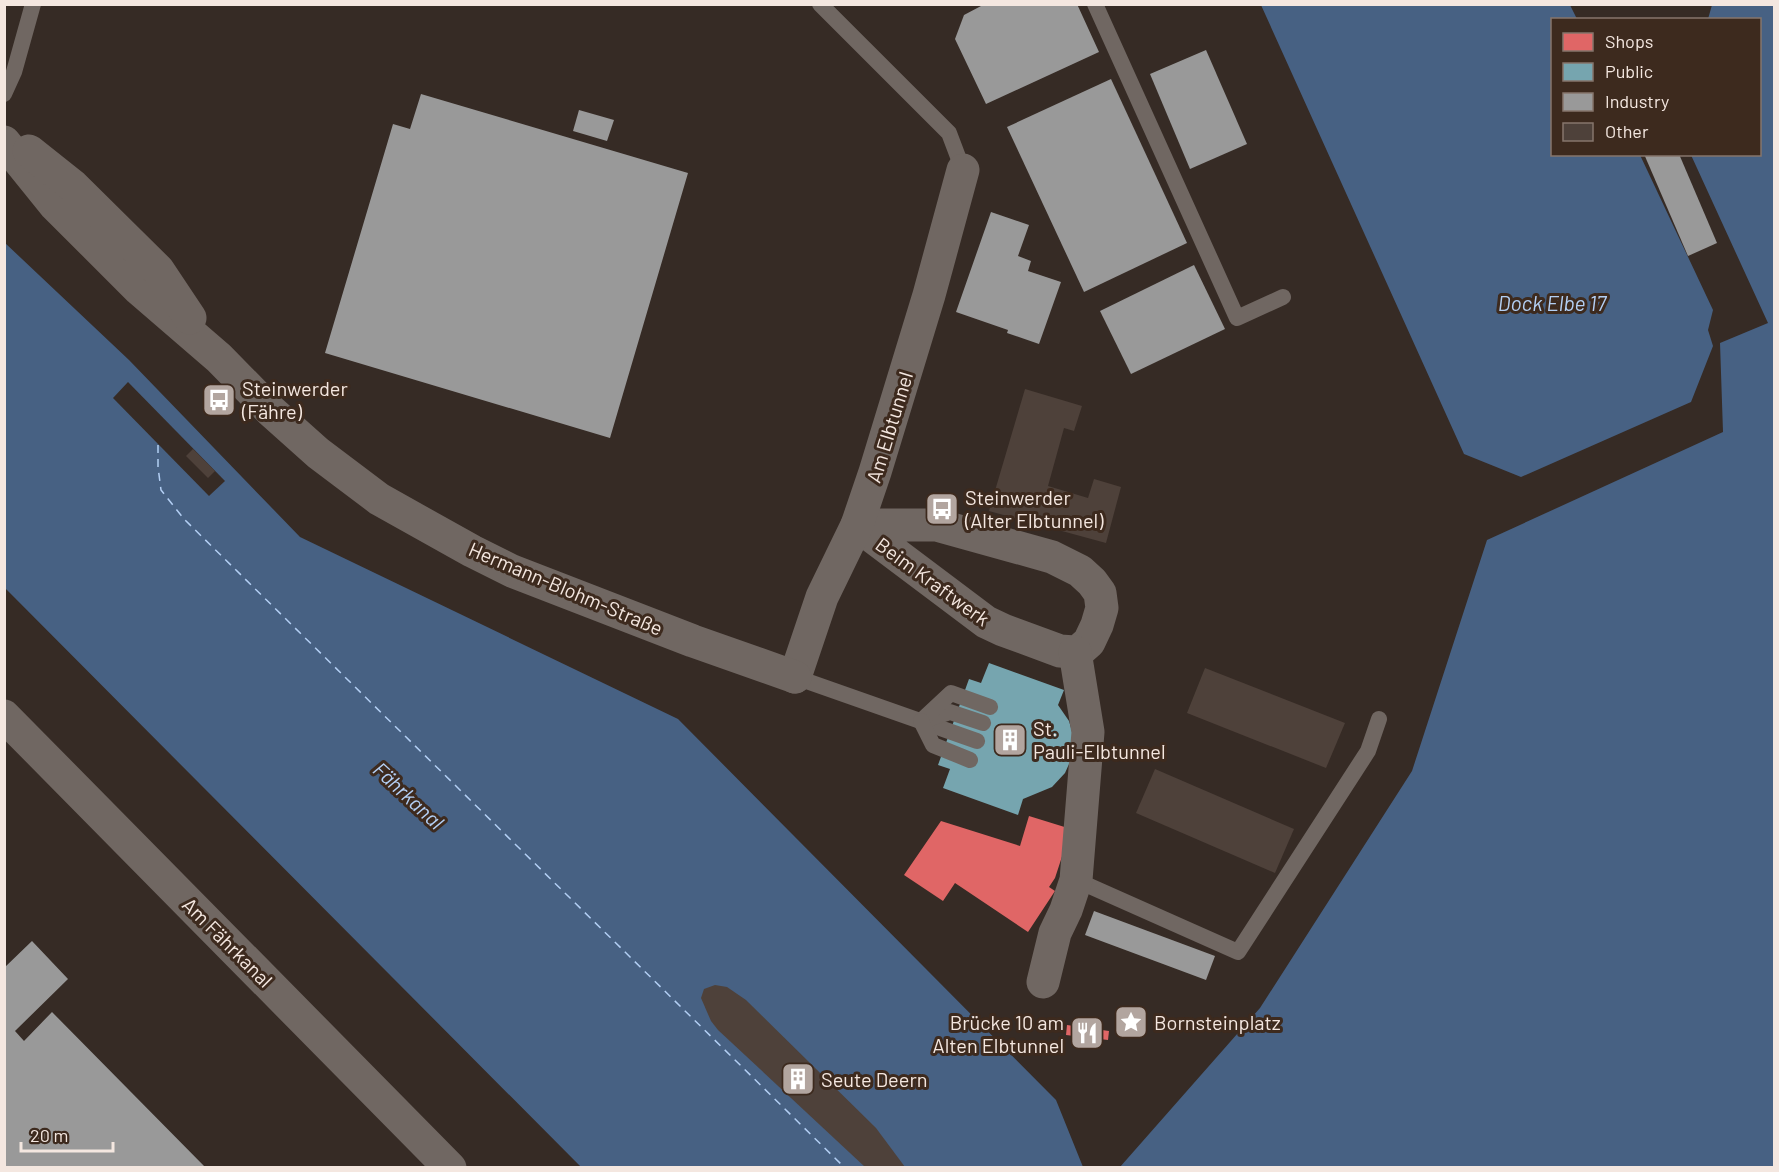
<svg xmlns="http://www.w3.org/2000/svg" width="1779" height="1172" font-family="Barlow,sans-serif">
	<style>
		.water { fill: #476183 }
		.pier { fill: #362b25 }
		.shops { fill: #e06666 }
		.public { fill: #76a5af }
		.industry { fill: #999 }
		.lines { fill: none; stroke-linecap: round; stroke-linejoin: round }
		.ferry { stroke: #b3cff4; stroke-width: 1.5; stroke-dasharray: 8 6; stroke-linecap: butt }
		.building { fill: #4e413a }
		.service { stroke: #706762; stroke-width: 16 }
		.minor { stroke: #706762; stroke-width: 33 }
		.tertiary { stroke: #706762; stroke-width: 33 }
		.labels { text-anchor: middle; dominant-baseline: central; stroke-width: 6; stroke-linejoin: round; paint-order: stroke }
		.poi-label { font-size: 20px; fill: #f4e7e0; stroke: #3d2a1e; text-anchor: start }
		.street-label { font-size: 20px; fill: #f4e7e0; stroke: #3d2a1e }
		.water-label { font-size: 21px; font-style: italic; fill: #b3cff4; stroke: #3d2a1e }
	</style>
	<rect width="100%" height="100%" fill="#362b25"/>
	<g class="water">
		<polygon points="1261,5 1570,5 1577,19 1552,20 1552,154 1640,155 1713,310 1708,330 1713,346 1691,402 1521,477 1464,454"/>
		<polygon points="1712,5 1774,5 1774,1167 1120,1167 1260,1008 1412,771 1487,540 1723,432 1720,343 1768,323 1691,155 1760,154 1760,20 1708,19"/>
		<polygon points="4,242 129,360 300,537 678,719 1056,1100 1083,1167 581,1167 5,588"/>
	</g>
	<polygon class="pier" points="128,382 225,481 209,496 113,398"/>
	<g class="shops">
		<polygon points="1029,816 1071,829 1055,878 1049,887 1055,891 1028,932 955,883 943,901 904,875 941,821 1020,846"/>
		<polygon points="1067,1025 1109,1031 1108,1040 1066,1035"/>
	</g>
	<polygon class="public" points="989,663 1064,690 1058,705 1069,721 1073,735 1069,764 1065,773 1052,787 1023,799 1018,815 943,788 950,769 938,765 969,679 981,683"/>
	<g class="industry">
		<polygon points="980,4 1077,4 1099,52 986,104 955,39 964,15 981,6"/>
		<polygon points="1206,50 1247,144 1190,169 1150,74"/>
		<polygon points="1111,79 1187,243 1084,292 1007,127"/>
		<polygon points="421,94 688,173 610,438 325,353 393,124 410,129"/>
		<polygon points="579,110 614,120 607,141 573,131"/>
		<polygon points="1644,154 1679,154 1717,243 1688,256"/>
		<polygon points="991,212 1029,225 1018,256 1031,261 1028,271 1061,282 1039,344 1007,333 1008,330 956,312"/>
		<polygon points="1194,265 1225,329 1131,374 1100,311"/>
		<polygon points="1094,911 1215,956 1206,980 1085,935"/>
		<polygon points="32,941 68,979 15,1031 24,1041 52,1012 206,1168 4,1168 4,968"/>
	</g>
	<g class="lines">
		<polyline class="ferry" points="158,445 158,467 161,490 184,519 845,1168"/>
	</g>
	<g class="building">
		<polygon points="1025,389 1082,406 1074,431 1064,428 1048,486 1088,498 1094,479 1121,487 1106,543 989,511"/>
		<polygon points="193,449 215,471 208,478 186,456"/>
		<polygon points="1205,668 1345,723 1326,768 1187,713"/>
		<polygon points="1155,769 1294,829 1275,873 1136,813"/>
		<polygon points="715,985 727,987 746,1000 876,1128 905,1167 865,1167 718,1030 711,1021 701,998 704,989"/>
	</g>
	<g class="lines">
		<g class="service">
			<polyline points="820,4 949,133 963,170"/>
			<polyline points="1095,4 1237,318 1283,297"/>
			<polyline points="4,94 14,72 33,4"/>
			<polyline points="795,677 977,741"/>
			<polyline points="927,719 950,712 983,723"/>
			<polyline points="921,721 951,693 990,707"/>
			<polyline points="921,721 933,745 970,760"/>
			<polyline points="1076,880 1238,952 1368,751 1379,719"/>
		</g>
		<g class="minor">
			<polygon points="857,525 937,525 1052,557 1080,571 1092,582 1100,593 1102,608 1097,625 1089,642 1081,649 1075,652 1060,651 1003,630 986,622"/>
			<polyline points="795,677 822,597 857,525 875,472 929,295 963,170"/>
			<polyline points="4,716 450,1168"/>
			<polyline points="1043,982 1055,933 1066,910 1076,880 1088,732 1075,652"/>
		</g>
		<g class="tertiary">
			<polyline points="4,142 55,205 139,289 219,358 271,411 318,453 379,499 472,551 512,571 693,641 795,677"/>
			<polyline points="29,151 73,186 158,270 190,318"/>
		</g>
	</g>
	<defs>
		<symbol id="bus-square" viewBox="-11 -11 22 22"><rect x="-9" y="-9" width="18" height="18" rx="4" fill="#b2a59f" stroke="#3d2a1e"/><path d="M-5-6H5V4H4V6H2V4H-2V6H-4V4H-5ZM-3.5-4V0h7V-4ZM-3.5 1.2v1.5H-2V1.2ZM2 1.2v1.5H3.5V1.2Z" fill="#fff"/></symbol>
		<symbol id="building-square" viewBox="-11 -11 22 22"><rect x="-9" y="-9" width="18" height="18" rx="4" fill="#b2a59f" stroke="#3d2a1e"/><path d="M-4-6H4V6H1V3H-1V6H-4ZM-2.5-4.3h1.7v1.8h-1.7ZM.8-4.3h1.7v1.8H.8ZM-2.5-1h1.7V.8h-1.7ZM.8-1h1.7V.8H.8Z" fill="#fff"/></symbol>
		<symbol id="sight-square" viewBox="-11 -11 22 22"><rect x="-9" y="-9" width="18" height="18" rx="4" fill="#b2a59f" stroke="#3d2a1e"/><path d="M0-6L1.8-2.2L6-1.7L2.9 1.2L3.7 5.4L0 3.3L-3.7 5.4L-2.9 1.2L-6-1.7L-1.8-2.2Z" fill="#fff"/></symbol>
		<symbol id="restaurant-square" viewBox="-11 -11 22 22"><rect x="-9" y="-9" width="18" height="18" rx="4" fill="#b2a59f" stroke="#3d2a1e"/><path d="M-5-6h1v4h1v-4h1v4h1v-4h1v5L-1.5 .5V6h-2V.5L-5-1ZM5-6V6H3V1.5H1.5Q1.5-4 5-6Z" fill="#fff"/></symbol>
	</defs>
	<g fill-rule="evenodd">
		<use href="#bus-square" x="200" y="381" width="38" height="38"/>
		<use href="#bus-square" x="923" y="490" width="38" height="38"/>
		<use href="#building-square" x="991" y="721" width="38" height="38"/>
		<use href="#sight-square" x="1112" y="1003" width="38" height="38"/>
		<use href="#restaurant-square" x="1068" y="1014" width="38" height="38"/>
		<use href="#building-square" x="779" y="1060" width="38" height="38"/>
	</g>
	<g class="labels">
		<g class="poi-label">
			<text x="242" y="388">Steinwerder<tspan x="242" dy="23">(Fähre)</tspan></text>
			<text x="965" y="497">Steinwerder<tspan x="965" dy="23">(Alter Elbtunnel)</tspan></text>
			<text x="1033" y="728">St.<tspan x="1033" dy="23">Pauli-Elbtunnel</tspan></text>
			<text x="1064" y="1022" text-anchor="end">Brücke 10 am<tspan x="1064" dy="23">Alten Elbtunnel</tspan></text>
			<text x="1154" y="1022">Bornsteinplatz</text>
			<text x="821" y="1079">Seute Deern</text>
		</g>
		<g class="street-label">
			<text transform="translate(889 427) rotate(-73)">Am Elbtunnel</text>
			<text transform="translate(933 581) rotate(36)">Beim Kraftwerk</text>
			<text transform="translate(566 588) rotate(23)">Hermann-Blohm-Straße</text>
			<text transform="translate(228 942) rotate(45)">Am Fährkanal</text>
		</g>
		<g class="water-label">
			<text x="1552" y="302">Dock Elbe 17</text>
			<text transform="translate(409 795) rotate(43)">Fährkanal</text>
		</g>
	</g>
	<rect width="1779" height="1172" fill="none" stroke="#f4e7e0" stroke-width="12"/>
	<rect x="1551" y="18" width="210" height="138" fill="#3d2a1e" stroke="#86766c" stroke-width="1.5"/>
	<rect x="1563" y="33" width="30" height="18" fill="#e06666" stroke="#86766c" stroke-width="1.5"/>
	<text x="1605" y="48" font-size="18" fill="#f4e7e0">Shops</text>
	<rect x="1563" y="63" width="30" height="18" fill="#76a5af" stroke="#86766c" stroke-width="1.5"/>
	<text x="1605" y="78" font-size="18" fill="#f4e7e0">Public</text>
	<rect x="1563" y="93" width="30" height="18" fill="#999999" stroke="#86766c" stroke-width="1.5"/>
	<text x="1605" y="108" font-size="18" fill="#f4e7e0">Industry</text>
	<rect x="1563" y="123" width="30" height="18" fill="#4e413a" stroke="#86766c" stroke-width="1.5"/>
	<text x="1605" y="138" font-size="18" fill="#f4e7e0">Other</text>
	<path d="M21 1142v9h92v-9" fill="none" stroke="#f4e7e0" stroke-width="3"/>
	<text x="30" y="1142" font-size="18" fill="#f4e7e0" stroke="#3d2a1e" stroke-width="4.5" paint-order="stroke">20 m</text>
</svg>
